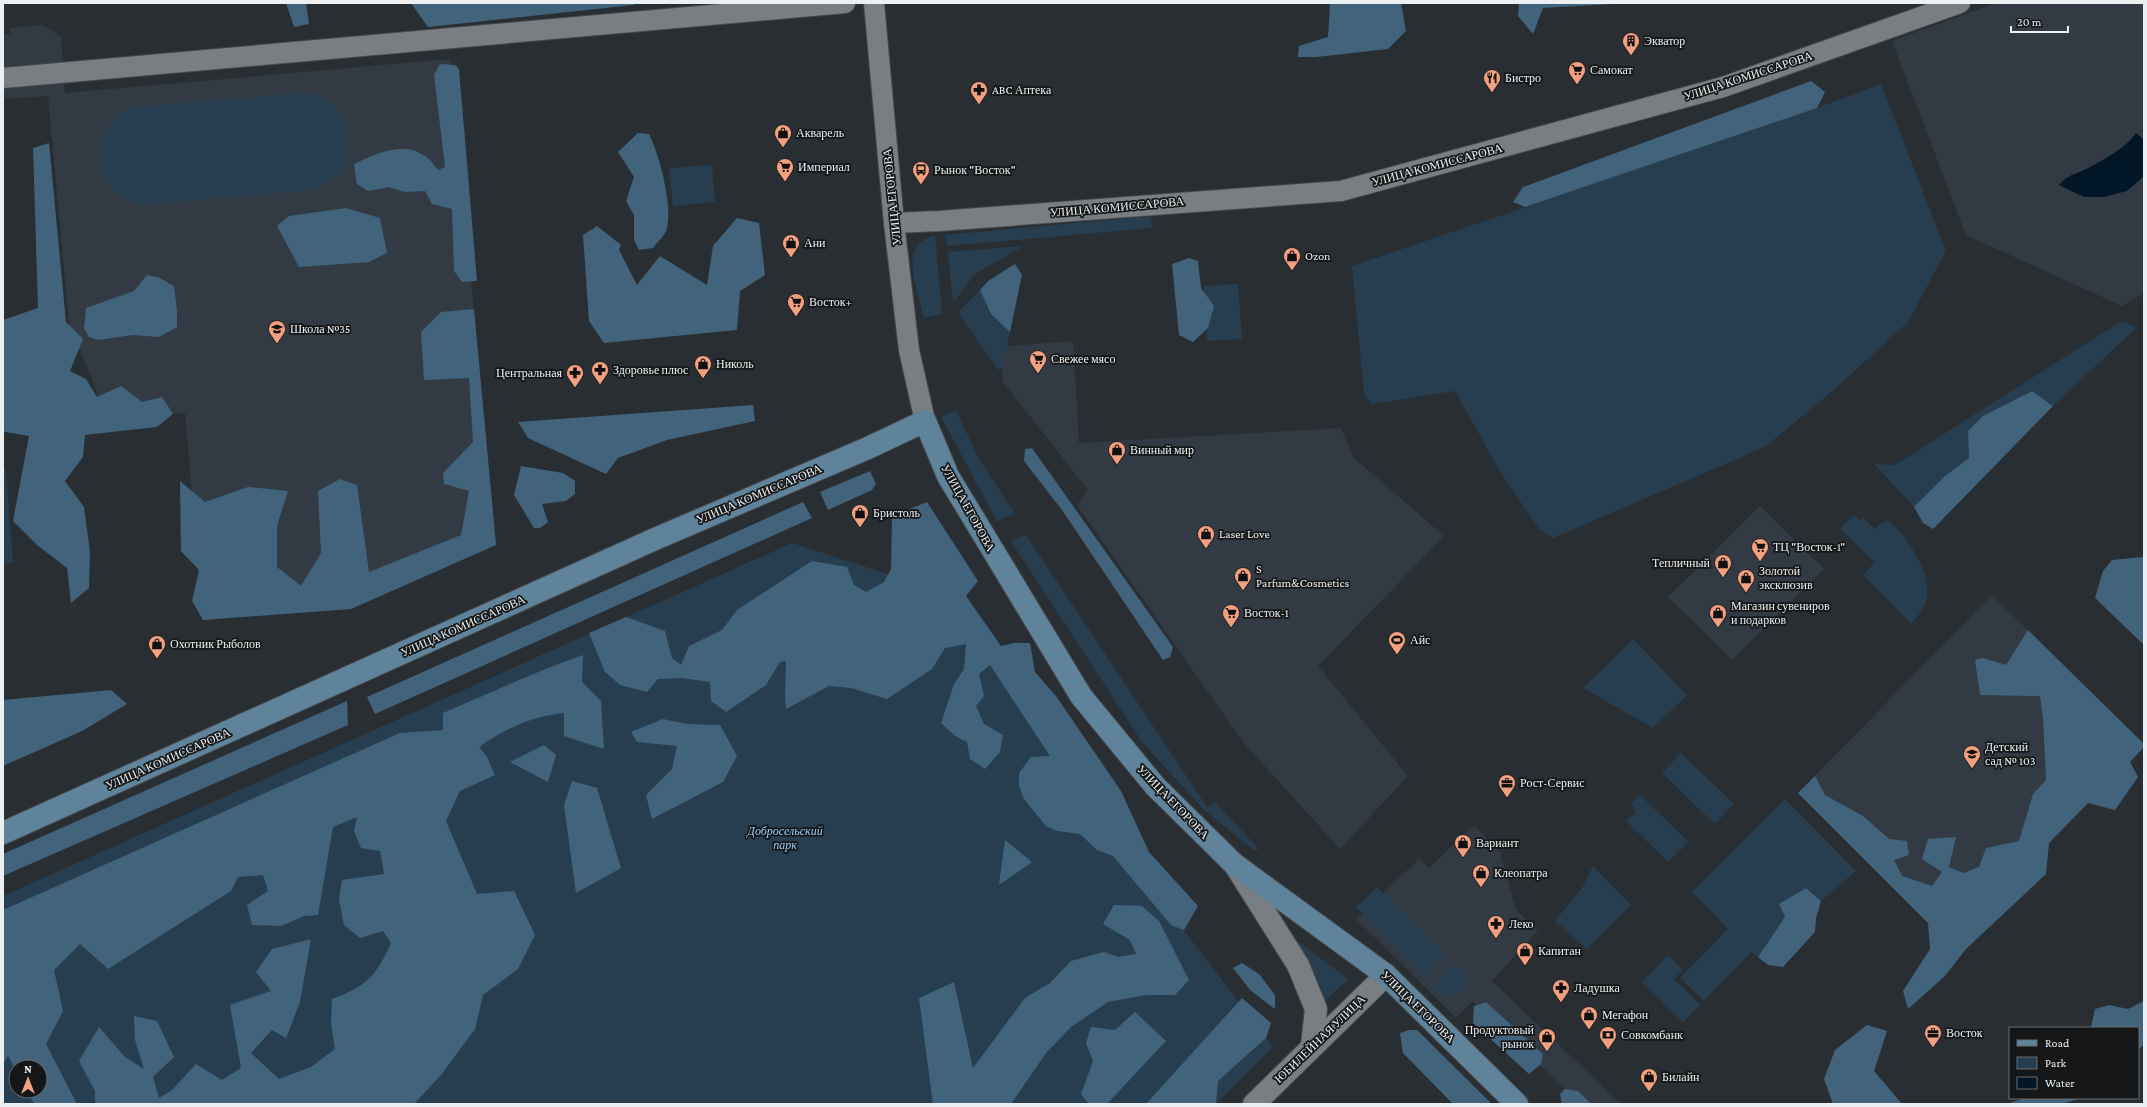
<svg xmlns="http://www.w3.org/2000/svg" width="2147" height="1107" font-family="'Crimson Pro',serif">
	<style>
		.built { fill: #323b43 }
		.green { fill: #273e50; fill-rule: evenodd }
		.forest { fill: #42637c }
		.water { fill: #011727 }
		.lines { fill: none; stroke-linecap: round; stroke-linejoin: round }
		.minor-casing { stroke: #474a4d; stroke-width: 22 }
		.tertiary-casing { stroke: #474a4d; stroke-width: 24 }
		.secondary-casing { stroke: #474a4d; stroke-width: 24 }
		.minor { stroke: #787e82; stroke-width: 20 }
		.tertiary { stroke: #787e82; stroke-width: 22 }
		.secondary { stroke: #5e839b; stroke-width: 22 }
		.labels { text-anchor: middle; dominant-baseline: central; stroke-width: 3.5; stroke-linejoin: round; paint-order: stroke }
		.poi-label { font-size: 12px; fill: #edf0f2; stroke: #141617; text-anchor: start }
		.street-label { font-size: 12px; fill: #edf0f2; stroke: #141617 }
		.park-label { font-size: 12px; font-style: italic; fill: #97cffc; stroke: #141617 }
	</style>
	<rect width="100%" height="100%" fill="#292e32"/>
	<g class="built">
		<polygon points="1996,3 2144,3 2144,293 2122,306 1966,235 1892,41"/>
		<polygon points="44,25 61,37 65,93 450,59 496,545 351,609 203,620 185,413 107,415 69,324 48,96 3,99 3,35 10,34 10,28"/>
		<polygon points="1073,341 1079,443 1341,428 1353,457 1444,536 1318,666 1408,776 1340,849 1243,742 1077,505 1088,490 1003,382 999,347"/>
		<polygon points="1760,506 1824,569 1732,660 1668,597"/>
		<polygon points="1992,595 2144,744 2144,747 1949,944 1798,793"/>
		<polygon points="1474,825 1500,852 1516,910 1538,930 1492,981 1621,1104 1580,1104 1473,1001 1456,1018 1356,919 1419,859 1429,868"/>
	</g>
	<g class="green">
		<polygon points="1881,84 1946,251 1908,322 1836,388 1765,447 1553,538 1539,529 1501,473 1455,391 1372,404 1364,394 1352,266 1817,108"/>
		<path d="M 305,93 C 310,94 317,95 322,98 C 347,113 358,146 341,171 C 334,181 323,185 313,190 L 139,205 C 89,185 85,135 131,107 Z"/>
		<polygon points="712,165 715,202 673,206 669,168"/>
		<polygon points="1151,216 1152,228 947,246 945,235"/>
		<path d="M 935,235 L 942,314 L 924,318 C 920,300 907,267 915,249 C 918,242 929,238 935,235 Z"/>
		<polygon points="1023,246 974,275 953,303 948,252"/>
		<polygon points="1238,284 1242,339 1207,341 1204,286"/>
		<polygon points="980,290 991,314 1010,332 1002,367 998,370 958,312"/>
		<polygon points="2120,322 2128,323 2136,328 2053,406 2031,391 1968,431 1969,458 1945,476 1914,507 1874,464 1895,465"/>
		<polygon points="956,410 978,457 1015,514 997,521 941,417"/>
		<polygon points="3,469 6,469 13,563 3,563"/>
		<path d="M 1854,515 L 1860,520 L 1863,518 L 1875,529 L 1886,520 C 1905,530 1932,575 1927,597 C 1925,608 1918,616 1911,624 L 1863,575 L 1875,562 L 1840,529 Z"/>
		<polygon points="1026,535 1207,807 1215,802 1259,849 1254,850 1204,810 1142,742 1011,541"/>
		<path d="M 792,543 L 941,591 L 1115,840 L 1273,1047 L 1216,1104 L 3,1104 L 3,896 ZM 16,1067 L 40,1067 L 40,1091 L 16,1091 Z"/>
		<polygon points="1633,639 1687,695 1653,728 1583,688"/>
		<polygon points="1681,753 1734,804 1715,824 1662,773"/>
		<polygon points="1640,795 1689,842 1668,862 1626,821 1635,813 1632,803"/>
		<polygon points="1785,799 1856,871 1821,901 1806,888 1779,905 1785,917 1758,957 1751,952 1704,1001 1680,978 1728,929 1692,892"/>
		<polygon points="1593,866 1631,905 1587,949 1555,921 1582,888"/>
		<polygon points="1377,887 1445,955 1425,975 1356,907"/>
		<polygon points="1299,942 1348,979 1325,1001 1315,973 1296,950"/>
		<polygon points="1668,955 1683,970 1674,979 1700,1005 1683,1022 1642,982"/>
		<polygon points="1455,964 1471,979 1461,991 1447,996 1440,994 1432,986"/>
	</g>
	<g class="forest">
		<polygon points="286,3 306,3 309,24 294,27"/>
		<polygon points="411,3 637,3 633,5 428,27"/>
		<polygon points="1330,3 1401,3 1406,31 1388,49 1316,57 1298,57 1299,46 1328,37"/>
		<polygon points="1519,3 1631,3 1543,8 1533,34 1518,16"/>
		<path d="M 440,64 L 455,65 L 459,69 L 477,281 L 462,282 L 454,271 L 452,209 L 432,204 L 425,191 L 405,192 L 389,187 L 368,191 L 357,184 L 354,164 C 383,150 416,136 438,170 L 445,167 L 434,75 Z"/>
		<polygon points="1811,81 1825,92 1817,108 1525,207 1513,202 1523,187"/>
		<path d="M 638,133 L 649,134 C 659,153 673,207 667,228 C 666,235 657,242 653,248 L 639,250 L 634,240 L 634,215 L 626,201 L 634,177 L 618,152 Z"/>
		<polygon points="49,143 66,322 83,339 70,371 86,379 97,397 121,386 142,402 162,397 173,414 157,427 85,435 83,457 65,481 84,507 90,552 89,588 71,603 67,568 37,545 13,521 29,436 5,432 3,429 3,320 38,308 33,148"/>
		<polygon points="346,208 380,218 387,253 369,262 299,267 277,226 289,216"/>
		<polygon points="737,218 759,223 765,275 740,291 737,330 604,343 589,321 583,235 597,226 621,245 619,250 637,285 660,256 707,285 713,246"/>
		<polygon points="1189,258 1198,261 1201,288 1214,306 1208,328 1193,342 1179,335 1172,264"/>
		<polygon points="1015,264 1022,275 1010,332 991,314 980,290 988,281"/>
		<polygon points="147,275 158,277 174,286 177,311 177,327 159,337 133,335 98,340 89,337 84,328 86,308 134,291"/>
		<polygon points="474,309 496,545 351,609 203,620 192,601 199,570 181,551 180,481 205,502 248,487 288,491 277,526 277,567 301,586 321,553 318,491 340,479 357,485 369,572 461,535 469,491 444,484 443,473 473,442 469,378 424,380 421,332 441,312"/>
		<polygon points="2032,391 2053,406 1933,529 1923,523 1914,507 1945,476 1969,458 1968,431 1983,416"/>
		<polygon points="753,405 755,421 667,440 618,458 606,474 528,438 518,422"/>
		<polygon points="1032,448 1173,647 1170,657 1163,660 1062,510 1024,461 1025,449"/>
		<polygon points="521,466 563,473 575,481 575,494 566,501 542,504 548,522 540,528 534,528 514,495"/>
		<polygon points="870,471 876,484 872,490 828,510 820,492"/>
		<polygon points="803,502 812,518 375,714 367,697"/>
		<polygon points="927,502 978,581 966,596 1001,646 1014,643 1030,643 1035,672 1056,696 1121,791 1149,852 1198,906 1184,930 1171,925 1113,856 1097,850 1080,834 1057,831 1046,826 1024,799 1019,786 1019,773 1031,757 1050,756 990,665 979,674 984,696 976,706 984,724 1003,735 1000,752 985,769 970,759 967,742 955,736 941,723 954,684 964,669 966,644 945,648 932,669 887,699 851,688 829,686 786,709 785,696 786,661 780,662 766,685 726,712 711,701 710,682 682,678 658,679 647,692 620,685 605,672 589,633 626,617 665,631 672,658 681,665 689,646 722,630 737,610 812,561 847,567 854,585 866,592 884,582 891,569 892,516"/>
		<polygon points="2143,557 2144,559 2144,645 2095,598 2103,571 2112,560"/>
		<polygon points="2028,630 2144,744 2144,747 2130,762 2138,777 2115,810 2088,803 2049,843 2046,874 1966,949 1945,976 1908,1009 1903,991 1930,949 1928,923 1798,793 1815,776 1825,795 1863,816 1889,839 1907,841 1909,855 1894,860 1902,876 1932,886 1942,872 1922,859 1928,839 1956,837 1949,867 1963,873 1979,867 1986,848 2019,841 2033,794 2046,780 2043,718 2040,696 1980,695 1975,660 1983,658 2006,665"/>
		<path d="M 583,655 L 582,682 L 601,701 L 604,749 L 564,736 L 564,713 C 532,716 505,729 479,747 L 487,757 L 495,775 L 460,791 L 446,821 L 477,894 L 514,891 L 535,935 L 518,969 L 483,995 L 475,1029 L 441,1075 L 414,1104 L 95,1104 L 95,1091 L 79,1061 L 99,1027 L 125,1057 L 144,1069 L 135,1040 L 134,1016 L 157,1021 L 174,1057 L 153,1077 L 159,1098 L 172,1090 L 196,1064 L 222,1080 L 241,1068 L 230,1005 L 271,991 L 256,972 L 272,949 L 311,939 L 300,1002 L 286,1038 L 272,1030 L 251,1053 L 279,1079 L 311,1067 L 335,1049 L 331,1024 L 332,999 C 366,987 377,975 391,943 L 383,931 L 360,938 L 344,925 L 339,899 L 342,880 L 384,874 L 380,851 L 361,848 L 354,831 L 357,817 L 333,827 L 318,915 L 304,916 L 281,926 L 252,925 L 247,905 L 268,891 L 263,875 L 238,877 L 231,891 L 108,969 L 80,944 L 54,970 L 63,1011 L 46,1044 L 77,1104 L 34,1104 L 27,1091 L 40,1091 L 40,1067 L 16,1067 L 16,1070 L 8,1056 L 3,1064 L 3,910 L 400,733 L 443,730 L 443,713 C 490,693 535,672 583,655 Z"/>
		<polygon points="111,690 127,704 82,731 3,766 3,700"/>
		<polygon points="347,701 348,725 3,876 3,854"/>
		<polygon points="663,719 687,724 720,725 737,756 723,782 652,819 646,795 672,769 677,746 637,742 631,732"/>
		<polygon points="544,745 556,755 548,782 510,762"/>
		<polygon points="572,781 597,788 621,868 576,893 564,805"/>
		<polygon points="1005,840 1032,862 999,885"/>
		<polygon points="1806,888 1821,901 1816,918 1815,932 1783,967 1768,965 1758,957 1785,917 1779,904"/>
		<polygon points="1114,905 1142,906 1159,921 1189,980 1175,995 1146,995 1108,1002 1071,1027 1046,1053 1011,1104 933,1104 919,998 954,982 973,1068 1025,998 1050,983 1071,961 1104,952 1118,957 1136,954 1130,940 1103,924"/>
		<polygon points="1242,963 1259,974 1275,995 1275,1009 1251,991 1233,968"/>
		<polygon points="1242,998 1271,1023 1266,1038 1218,1081 1216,1104 1146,1104"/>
		<polygon points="2144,1001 2144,1045 2138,1049 2138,1028 2089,1028 2091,1027 2095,1009 2109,1005 2128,1009"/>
		<polygon points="1486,1002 1543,1054 1541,1064 1529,1074 1473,1023 1474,1006"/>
		<polygon points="1135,1012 1166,1041 1107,1104 1089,1104 1081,1094 1093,1061 1086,1043 1091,1027 1115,1030"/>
		<polygon points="1867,1025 1887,1031 1874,1071 1902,1104 1833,1104 1824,1079 1835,1050"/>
		<polygon points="1409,1030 1417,1030 1492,1104 1453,1104 1403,1053 1400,1033"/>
		<polygon points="1565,1089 1578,1091 1591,1104 1562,1104 1560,1094"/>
		<polygon points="2025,1098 2081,1098 2062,1104 2007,1104"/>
	</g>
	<path class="water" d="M 2136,133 L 2144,140 L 2144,176 L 2127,191 L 2104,197 L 2084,197 L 2059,185 C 2070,173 2075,175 2088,168 C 2105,159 2126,148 2136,133 Z"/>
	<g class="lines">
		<defs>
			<g id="minor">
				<polyline points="874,3 894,223 909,350 925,421"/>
				<polyline points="3,78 845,3"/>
				<polyline points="894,223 939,221 1341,191 1723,87 1960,3"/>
			</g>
			<g id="tertiary">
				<polyline points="1235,865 1298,965 1316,1009 1312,1046"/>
				<polyline points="1254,1104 1386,975"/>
			</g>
			<polyline id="secondary" points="3,833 655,539 868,448 925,421 948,476 1081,696 1155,786 1234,864 1386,975 1517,1104"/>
		</defs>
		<use href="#minor" class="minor-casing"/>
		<use href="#tertiary" class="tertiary-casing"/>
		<use href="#secondary" class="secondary-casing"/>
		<use href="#minor" class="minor"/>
		<use href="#tertiary" class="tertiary"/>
		<use href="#secondary" class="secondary"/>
	</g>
	<defs>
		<symbol id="building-pin" viewBox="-11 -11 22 30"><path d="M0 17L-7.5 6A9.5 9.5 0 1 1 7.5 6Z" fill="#f2a080" stroke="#141617"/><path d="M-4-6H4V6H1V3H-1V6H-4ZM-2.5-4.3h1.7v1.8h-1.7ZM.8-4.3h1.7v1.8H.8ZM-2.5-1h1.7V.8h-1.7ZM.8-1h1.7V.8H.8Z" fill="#111"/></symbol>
		<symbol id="supermarket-pin" viewBox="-11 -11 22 30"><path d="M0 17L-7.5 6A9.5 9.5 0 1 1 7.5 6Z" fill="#f2a080" stroke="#141617"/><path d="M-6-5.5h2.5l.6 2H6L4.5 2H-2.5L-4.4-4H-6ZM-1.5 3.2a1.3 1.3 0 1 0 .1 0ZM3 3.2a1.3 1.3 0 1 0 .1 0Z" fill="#111"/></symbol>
		<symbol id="restaurant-pin" viewBox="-11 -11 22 30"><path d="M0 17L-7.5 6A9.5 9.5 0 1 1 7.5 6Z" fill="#f2a080" stroke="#141617"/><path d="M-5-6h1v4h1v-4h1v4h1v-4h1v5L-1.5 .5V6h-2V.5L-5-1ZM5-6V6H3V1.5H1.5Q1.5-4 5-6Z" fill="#111"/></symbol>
		<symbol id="pharmacy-pin" viewBox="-11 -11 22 30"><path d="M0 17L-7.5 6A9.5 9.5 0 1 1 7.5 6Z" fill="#f2a080" stroke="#141617"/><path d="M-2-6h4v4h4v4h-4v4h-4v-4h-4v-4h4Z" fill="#111"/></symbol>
		<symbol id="shop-pin" viewBox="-11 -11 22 30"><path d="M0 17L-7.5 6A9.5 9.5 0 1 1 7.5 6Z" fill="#f2a080" stroke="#141617"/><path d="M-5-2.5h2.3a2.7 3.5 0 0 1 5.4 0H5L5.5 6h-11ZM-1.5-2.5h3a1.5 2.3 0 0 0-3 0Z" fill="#111"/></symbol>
		<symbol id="bus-pin" viewBox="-11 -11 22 30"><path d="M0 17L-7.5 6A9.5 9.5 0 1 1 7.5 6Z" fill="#f2a080" stroke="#141617"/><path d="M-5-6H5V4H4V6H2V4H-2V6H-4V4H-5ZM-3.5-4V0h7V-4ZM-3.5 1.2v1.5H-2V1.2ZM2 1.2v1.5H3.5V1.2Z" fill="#111"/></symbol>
		<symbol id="school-pin" viewBox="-11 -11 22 30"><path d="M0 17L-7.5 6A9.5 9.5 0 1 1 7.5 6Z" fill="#f2a080" stroke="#141617"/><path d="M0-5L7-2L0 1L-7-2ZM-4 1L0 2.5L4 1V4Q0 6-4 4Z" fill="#111"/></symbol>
		<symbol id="stadium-pin" viewBox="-11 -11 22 30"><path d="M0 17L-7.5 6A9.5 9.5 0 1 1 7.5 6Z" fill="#f2a080" stroke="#141617"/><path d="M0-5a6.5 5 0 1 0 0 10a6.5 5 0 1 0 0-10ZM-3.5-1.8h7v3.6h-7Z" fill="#111"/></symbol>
		<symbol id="office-pin" viewBox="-11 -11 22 30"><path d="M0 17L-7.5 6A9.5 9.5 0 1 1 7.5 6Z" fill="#f2a080" stroke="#141617"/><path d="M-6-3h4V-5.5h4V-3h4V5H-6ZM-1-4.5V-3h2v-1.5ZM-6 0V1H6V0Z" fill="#111"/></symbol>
		<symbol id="bank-pin" viewBox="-11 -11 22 30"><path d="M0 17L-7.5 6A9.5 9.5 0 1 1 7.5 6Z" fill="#f2a080" stroke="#141617"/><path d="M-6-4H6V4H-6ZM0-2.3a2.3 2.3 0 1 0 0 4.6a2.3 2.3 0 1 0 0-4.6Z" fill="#111"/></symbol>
	</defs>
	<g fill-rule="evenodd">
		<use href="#building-pin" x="1621" y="31" width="20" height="27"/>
		<use href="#supermarket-pin" x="1567" y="60" width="20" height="27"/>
		<use href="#restaurant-pin" x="1482" y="68" width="20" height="27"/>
		<use href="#pharmacy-pin" x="969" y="80" width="20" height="27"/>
		<use href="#shop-pin" x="773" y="123" width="20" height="27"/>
		<use href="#supermarket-pin" x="775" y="157" width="20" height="27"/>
		<use href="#bus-pin" x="911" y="160" width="20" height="27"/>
		<use href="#shop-pin" x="781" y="233" width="20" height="27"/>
		<use href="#shop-pin" x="1282" y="246" width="20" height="27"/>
		<use href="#supermarket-pin" x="786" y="292" width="20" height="27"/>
		<use href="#school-pin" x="267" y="319" width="20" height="27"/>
		<use href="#supermarket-pin" x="1028" y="349" width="20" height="27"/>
		<use href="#shop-pin" x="693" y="354" width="20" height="27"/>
		<use href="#pharmacy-pin" x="590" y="360" width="20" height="27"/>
		<use href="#pharmacy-pin" x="565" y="363" width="20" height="27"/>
		<use href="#shop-pin" x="1107" y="440" width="20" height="27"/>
		<use href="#shop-pin" x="850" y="503" width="20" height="27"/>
		<use href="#shop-pin" x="1196" y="524" width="20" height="27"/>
		<use href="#supermarket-pin" x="1750" y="537" width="20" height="27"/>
		<use href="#shop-pin" x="1713" y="553" width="20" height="27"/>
		<use href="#shop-pin" x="1233" y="566" width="20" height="27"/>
		<use href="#shop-pin" x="1736" y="568" width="20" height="27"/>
		<use href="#supermarket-pin" x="1221" y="603" width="20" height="27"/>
		<use href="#shop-pin" x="1708" y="603" width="20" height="27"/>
		<use href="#stadium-pin" x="1387" y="630" width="20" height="27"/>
		<use href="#shop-pin" x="147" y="634" width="20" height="27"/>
		<use href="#school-pin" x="1962" y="744" width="20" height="27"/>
		<use href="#office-pin" x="1497" y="773" width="20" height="27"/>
		<use href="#shop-pin" x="1453" y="833" width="20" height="27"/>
		<use href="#shop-pin" x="1471" y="863" width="20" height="27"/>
		<use href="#pharmacy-pin" x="1486" y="914" width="20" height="27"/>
		<use href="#shop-pin" x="1515" y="941" width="20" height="27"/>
		<use href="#pharmacy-pin" x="1551" y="978" width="20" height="27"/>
		<use href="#shop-pin" x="1579" y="1005" width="20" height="27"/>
		<use href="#office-pin" x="1923" y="1023" width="20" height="27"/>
		<use href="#bank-pin" x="1598" y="1025" width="20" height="27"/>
		<use href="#shop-pin" x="1537" y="1027" width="20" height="27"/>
		<use href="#shop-pin" x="1639" y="1067" width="20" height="27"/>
	</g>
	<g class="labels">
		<g class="poi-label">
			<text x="1644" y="41">Экватор</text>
			<text x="1590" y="70">Самокат</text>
			<text x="1505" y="78">Бистро</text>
			<text x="992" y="90">ABC Аптека</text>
			<text x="796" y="133">Акварель</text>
			<text x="798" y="167">Империал</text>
			<text x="934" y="170">Рынок "Восток"</text>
			<text x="804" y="243">Ани</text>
			<text x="1305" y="256">Ozon</text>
			<text x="809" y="302">Восток+</text>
			<text x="290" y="329">Школа №35</text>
			<text x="1051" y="359">Свежее мясо</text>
			<text x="716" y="364">Николь</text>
			<text x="613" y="370">Здоровье плюс</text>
			<text x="562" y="373" text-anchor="end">Центральная</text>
			<text x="1130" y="450">Винный мир</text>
			<text x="873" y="513">Бристоль</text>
			<text x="1219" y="534">Laser Love</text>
			<text x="1773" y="547">ТЦ "Восток-1"</text>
			<text x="1710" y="563" text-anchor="end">Тепличный</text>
			<text x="1256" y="569">S<tspan x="1256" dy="14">Parfum&amp;Cosmetics</tspan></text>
			<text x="1759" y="571">Золотой<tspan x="1759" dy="14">эксклюзив</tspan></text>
			<text x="1731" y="606">Магазин сувениров<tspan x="1731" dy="14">и подарков</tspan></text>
			<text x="1244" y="613">Восток-1</text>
			<text x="1410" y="640">Айс</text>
			<text x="170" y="644">Охотник Рыболов</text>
			<text x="1985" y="747">Детский<tspan x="1985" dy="14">сад № 103</tspan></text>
			<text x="1520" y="783">Рост-Сервис</text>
			<text x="1476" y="843">Вариант</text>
			<text x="1494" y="873">Клеопатра</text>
			<text x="1509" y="924">Леко</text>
			<text x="1538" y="951">Капитан</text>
			<text x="1574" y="988">Ладушка</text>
			<text x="1602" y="1015">Мегафон</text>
			<text x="1534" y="1030" text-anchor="end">Продуктовый<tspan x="1534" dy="14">рынок</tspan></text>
			<text x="1946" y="1033">Восток</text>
			<text x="1621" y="1035">Совкомбанк</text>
			<text x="1662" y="1077">Билайн</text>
		</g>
		<g class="street-label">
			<text transform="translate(1748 76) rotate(-18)">УЛИЦА КОМИССАРОВА</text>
			<text transform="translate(1437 165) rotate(-15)">УЛИЦА КОМИССАРОВА</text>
			<text transform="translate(892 197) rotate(-96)">УЛИЦА ЕГОРОВА</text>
			<text transform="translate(1117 207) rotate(-5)">УЛИЦА КОМИССАРОВА</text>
			<text transform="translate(759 494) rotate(-23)">УЛИЦА КОМИССАРОВА</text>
			<text transform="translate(968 508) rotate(61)">УЛИЦА ЕГОРОВА</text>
			<text transform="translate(463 626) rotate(-24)">УЛИЦА КОМИССАРОВА</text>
			<text transform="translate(168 759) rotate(-24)">УЛИЦА КОМИССАРОВА</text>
			<text transform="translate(1173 802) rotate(46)">УЛИЦА ЕГОРОВА</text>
			<text transform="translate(1418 1007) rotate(44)">УЛИЦА ЕГОРОВА</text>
			<text transform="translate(1320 1039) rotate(-44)">ЮБИЛЕЙНАЯ УЛИЦА</text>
		</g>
		<g class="park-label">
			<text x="785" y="831">Добросельский<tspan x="785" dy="14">парк</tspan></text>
		</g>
	</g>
	<rect width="2147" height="1107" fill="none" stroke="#edf0f2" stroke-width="8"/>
	<rect x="2009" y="1027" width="130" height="72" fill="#141617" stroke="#6b6d6f"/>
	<rect x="2017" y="1040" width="20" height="6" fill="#5e839b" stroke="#6b6d6f"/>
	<text x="2045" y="1047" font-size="12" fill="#edf0f2">Road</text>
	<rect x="2017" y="1057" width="20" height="12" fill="#273e50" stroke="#6b6d6f"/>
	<text x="2045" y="1067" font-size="12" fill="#edf0f2">Park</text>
	<rect x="2017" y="1077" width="20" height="12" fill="#011727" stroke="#6b6d6f"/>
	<text x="2045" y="1087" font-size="12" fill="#edf0f2">Water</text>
	<g transform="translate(28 1079)"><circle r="19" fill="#141617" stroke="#6b6d6f"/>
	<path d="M0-3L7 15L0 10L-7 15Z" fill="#f2a080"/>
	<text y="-6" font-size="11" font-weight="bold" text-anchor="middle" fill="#edf0f2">N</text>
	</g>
	<path d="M2011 26v6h57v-6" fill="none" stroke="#edf0f2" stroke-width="2"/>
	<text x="2017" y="26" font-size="12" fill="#edf0f2" stroke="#141617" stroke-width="3" paint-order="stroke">20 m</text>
</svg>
